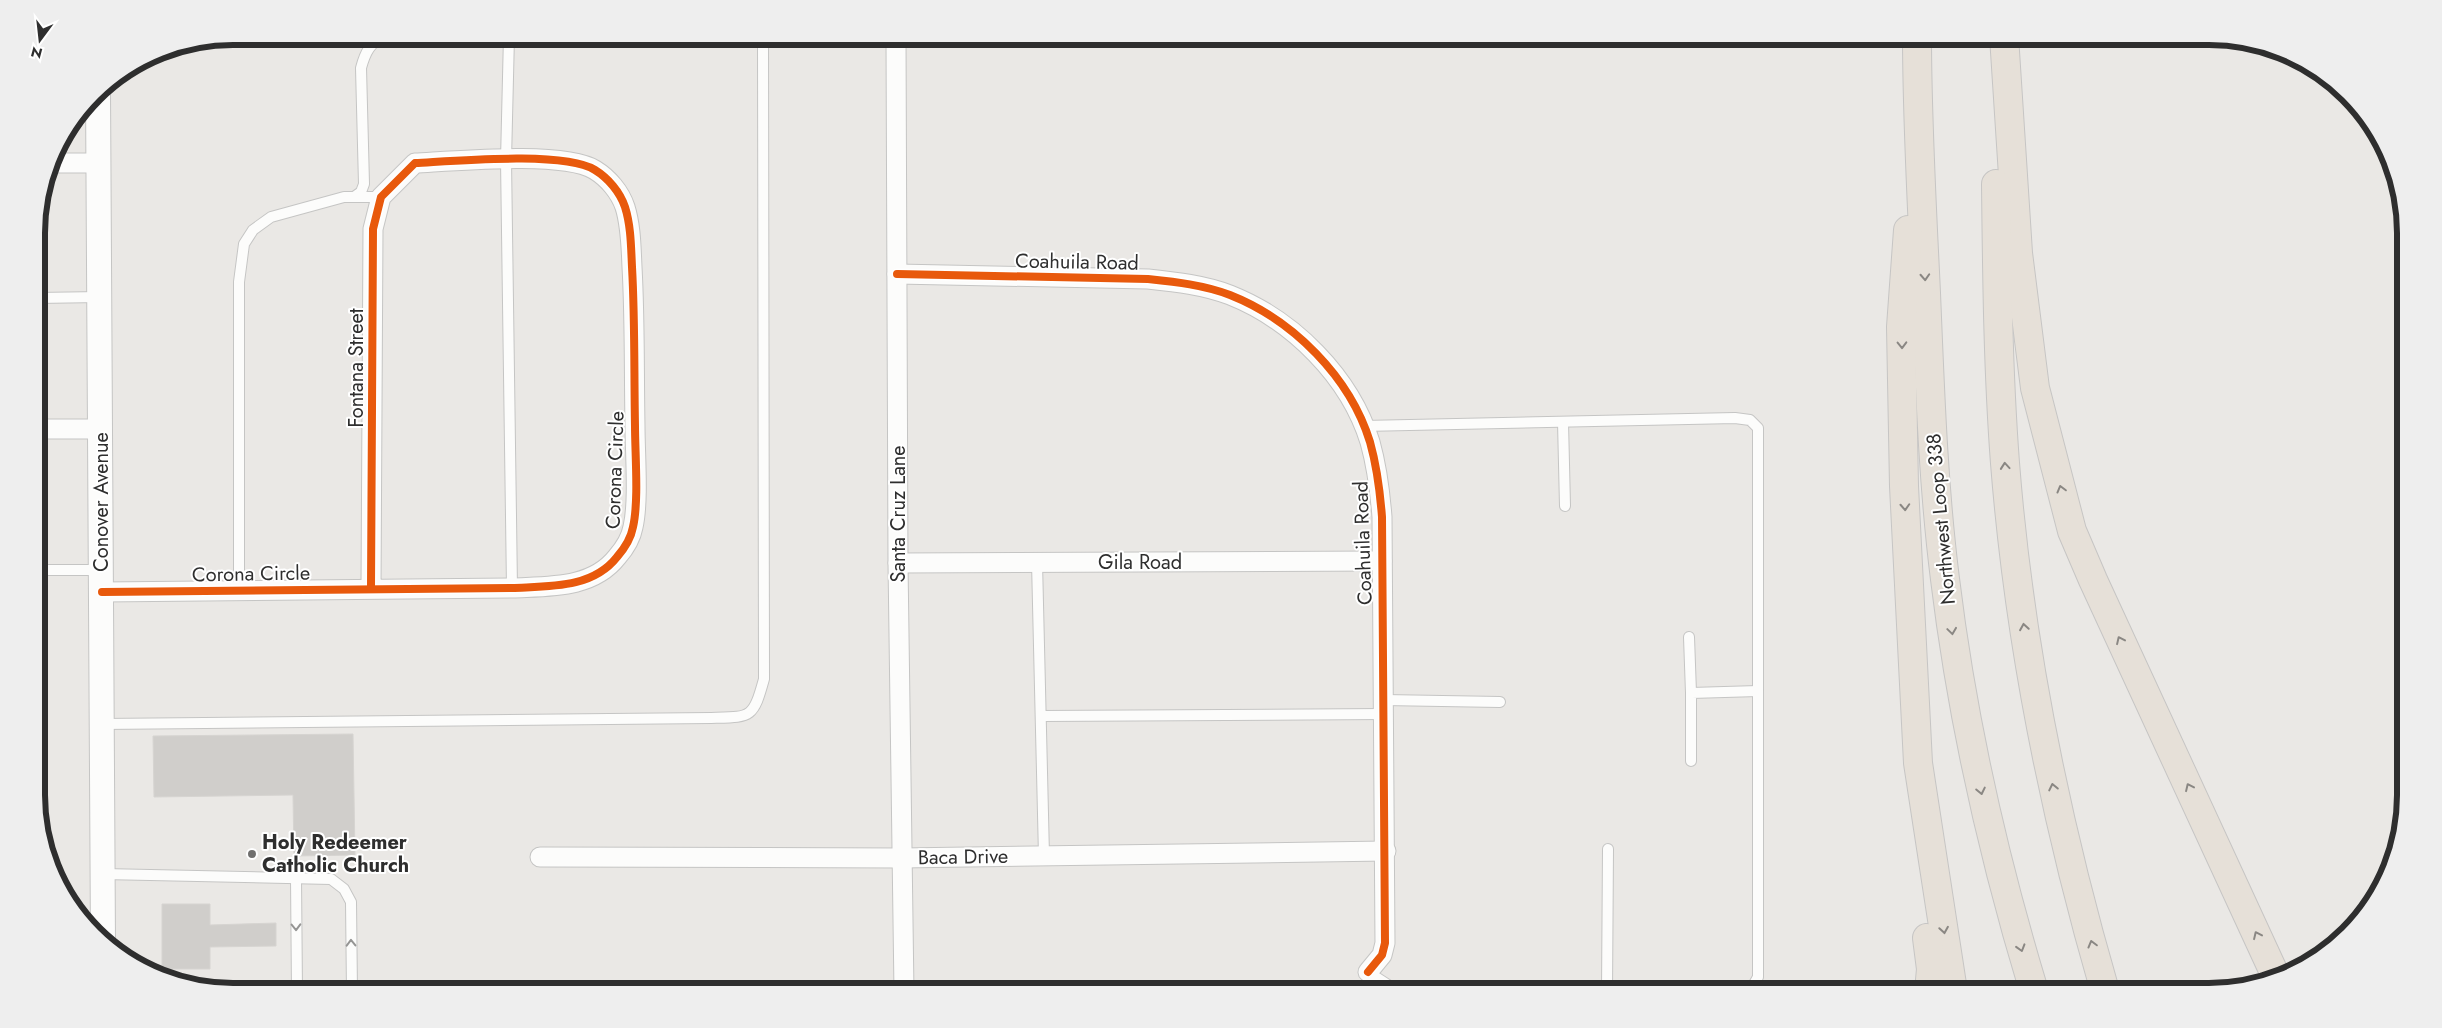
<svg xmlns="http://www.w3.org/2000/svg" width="2442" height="1028" font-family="Jost,sans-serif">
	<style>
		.building { fill: #d0cecb; stroke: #d6d4d1 }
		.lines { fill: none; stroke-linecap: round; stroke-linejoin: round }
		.service-casing { stroke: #c5c5c4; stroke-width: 12 }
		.minor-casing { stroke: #c5c5c4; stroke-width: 21 }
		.tertiary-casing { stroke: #c5c5c4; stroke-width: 26 }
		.trunk-casing { stroke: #c6c5c4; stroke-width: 30 }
		.service { stroke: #fcfcfb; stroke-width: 10 }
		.minor { stroke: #fcfcfb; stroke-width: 19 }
		.tertiary { stroke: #fcfcfb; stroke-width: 24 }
		.trunk { stroke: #e6e0d8; stroke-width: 28 }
		.cycleway-casing { stroke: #fff; stroke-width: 11 }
		.cycleway { stroke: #e8590c; stroke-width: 8 }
		.oneway { stroke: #8a8783 }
		.oneway2 { stroke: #959594 }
		.poi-dot { fill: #706f6e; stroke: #fff; stroke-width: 2 }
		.labels { text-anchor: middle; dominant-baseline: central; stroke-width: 4; stroke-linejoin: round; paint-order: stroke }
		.street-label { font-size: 20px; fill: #2e2e2e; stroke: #fff }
		.poi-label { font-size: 20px; font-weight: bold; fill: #2e2e2e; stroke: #fff; text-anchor: start }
		.rim { fill: none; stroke: #2e2e2e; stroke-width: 6 }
	</style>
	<rect width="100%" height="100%" fill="#eae8e5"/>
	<g class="building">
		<polygon points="353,734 355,855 294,856 293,795 154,797 153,736"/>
		<polygon points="162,904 210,904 210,925 276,923 276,946 210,947 210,969 162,969"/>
	</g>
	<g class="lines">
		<defs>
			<g id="service">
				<polyline points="509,36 506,160 512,588"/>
				<path d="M 354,197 L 361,192 L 364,184 L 361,68 C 365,53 370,42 385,36"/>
				<polyline points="37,298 100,297"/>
				<polyline points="1563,422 1565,506"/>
				<polyline points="1363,426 1735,418 1750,420 1758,428 1758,977 1750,991"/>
				<polyline points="1037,562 1044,856"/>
				<polyline points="37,570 101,570"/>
				<polyline points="239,590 239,282 244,244 253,230 271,217 344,197 381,197"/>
				<polyline points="1689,637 1691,693"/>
				<polyline points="1384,700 1500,702"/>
				<polyline points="1041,716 1384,714"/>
				<path d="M 102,724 L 711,718 C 751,717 753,719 764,679 L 763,36"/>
				<polyline points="1691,761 1691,693 1758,691"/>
				<polyline points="103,874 331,879 344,889 351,902 352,992"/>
				<polyline points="296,878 297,992"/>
				<polyline points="1368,972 1399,992"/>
				<polyline points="1607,991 1608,849"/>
			</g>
			<g id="minor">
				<polyline points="896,36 898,563 904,992"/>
				<polyline points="52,163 98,163"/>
				<path d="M 897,274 L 1148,279 C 1176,282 1204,285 1230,295 C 1293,320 1350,377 1370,442 C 1377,467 1380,491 1382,517 L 1385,943 L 1382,955 L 1368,972"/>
				<polyline points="37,429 101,429"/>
				<polyline points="898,563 1382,561"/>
				<path d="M 102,592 L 512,588 C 548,586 592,589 617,557 C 624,549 631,538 633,527 C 639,501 635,454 635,426 C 634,373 635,320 632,267 C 631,247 631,226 625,207 C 620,192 608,178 595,170 C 564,151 454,161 415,163 L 381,197 L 373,229 L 371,588"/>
				<polyline points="540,857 902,858 1386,851"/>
			</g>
			<polyline id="tertiary" points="98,92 103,942"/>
			<g id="trunk">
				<path d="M 1917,36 C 1917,122 1922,208 1926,293 C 1930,389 1933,484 1945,579 C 1962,719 1993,856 2034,991"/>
				<polyline points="2004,36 2018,253 2035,388 2072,531 2093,580 2277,979"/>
				<path d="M 1996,184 C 1997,277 1998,370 2005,463 C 2019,642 2055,819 2105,991"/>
				<polyline points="1908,230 1901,327 1904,486 1918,763 1953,991"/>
				<polyline points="1927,938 1931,969 1929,991"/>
			</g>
		</defs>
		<use href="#service" class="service-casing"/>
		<use href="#minor" class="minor-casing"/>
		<use href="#tertiary" class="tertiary-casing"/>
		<use href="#trunk" class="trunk-casing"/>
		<use href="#service" class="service"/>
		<use href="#minor" class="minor"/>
		<use href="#tertiary" class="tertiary"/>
		<use href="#trunk" class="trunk"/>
		<defs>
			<g id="cycleway">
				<path d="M 897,274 L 1148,279 C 1176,282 1204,285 1230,295 C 1293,320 1350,377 1370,442 C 1377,467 1380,491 1382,517 L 1385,943 L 1382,955 L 1368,972"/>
				<path d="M 102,592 L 512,588 C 548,586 592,589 617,557 C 624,549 631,538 633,527 C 639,501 635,454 635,426 C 634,373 635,320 632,267 C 631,247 631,226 625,207 C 620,192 608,178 595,170 C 564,151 454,161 415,163 L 381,197 L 373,229 L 371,588"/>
			</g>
		</defs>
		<use href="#cycleway" class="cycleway-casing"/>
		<use href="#cycleway" class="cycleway"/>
	</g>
	<defs><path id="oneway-chevron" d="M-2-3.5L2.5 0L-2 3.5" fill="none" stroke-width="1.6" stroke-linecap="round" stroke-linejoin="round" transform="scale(1.25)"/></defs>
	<g class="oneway">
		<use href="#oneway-chevron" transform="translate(1925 277) rotate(87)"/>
		<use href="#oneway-chevron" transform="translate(1902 345) rotate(89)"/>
		<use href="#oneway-chevron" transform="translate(2005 466) rotate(-95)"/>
		<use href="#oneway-chevron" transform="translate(2061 489) rotate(-105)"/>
		<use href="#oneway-chevron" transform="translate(1905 507) rotate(87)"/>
		<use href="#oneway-chevron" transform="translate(2024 627) rotate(-99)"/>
		<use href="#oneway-chevron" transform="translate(1952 631) rotate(82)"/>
		<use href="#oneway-chevron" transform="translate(2120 640) rotate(-115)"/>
		<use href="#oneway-chevron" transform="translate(2053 787) rotate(-102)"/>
		<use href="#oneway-chevron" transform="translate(2189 787) rotate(-115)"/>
		<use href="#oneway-chevron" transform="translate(1981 791) rotate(78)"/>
		<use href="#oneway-chevron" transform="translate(1944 930) rotate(81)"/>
		<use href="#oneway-chevron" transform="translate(2257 935) rotate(-115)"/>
		<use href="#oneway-chevron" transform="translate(2092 944) rotate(-105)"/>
		<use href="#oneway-chevron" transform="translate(2021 948) rotate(73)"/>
	</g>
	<g class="oneway2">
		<use href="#oneway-chevron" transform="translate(296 927) rotate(89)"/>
		<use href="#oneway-chevron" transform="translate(351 943) rotate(-91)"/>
	</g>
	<circle class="poi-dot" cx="252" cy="854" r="5"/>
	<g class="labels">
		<g class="street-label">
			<text transform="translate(1077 262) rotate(1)">Coahuila Road</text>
			<text transform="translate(356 368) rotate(-90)">Fontana Street</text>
			<text transform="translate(615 470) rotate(-88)">Corona Circle</text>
			<text transform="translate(101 502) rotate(-90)">Conover Avenue</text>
			<text transform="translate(898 514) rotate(-90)">Santa Cruz Lane</text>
			<text transform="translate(1941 519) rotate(-95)">Northwest Loop 338</text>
			<text transform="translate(1363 543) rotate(-92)">Coahuila Road</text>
			<text x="1140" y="562">Gila Road</text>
			<text transform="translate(251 574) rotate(-1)">Corona Circle</text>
			<text transform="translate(963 857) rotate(-1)">Baca Drive</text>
		</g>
		<g class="poi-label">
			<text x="262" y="842">Holy Redeemer<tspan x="262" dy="23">Catholic Church</tspan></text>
		</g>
	</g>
	<path d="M0 0H2442V1028H0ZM233 45H2209A188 188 0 0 1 2397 233V795A188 188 0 0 1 2209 983H233A188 188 0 0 1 45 795V233A188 188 0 0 1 233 45Z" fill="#eee" fill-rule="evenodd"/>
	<path class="rim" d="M233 45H2209A188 188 0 0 1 2397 233V795A188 188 0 0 1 2209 983H233A188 188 0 0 1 45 795V233A188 188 0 0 1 233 45Z"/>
	<g transform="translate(40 40) rotate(195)" stroke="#ffffff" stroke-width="4" paint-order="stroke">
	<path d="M0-4L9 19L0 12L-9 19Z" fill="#2e2e2e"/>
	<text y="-8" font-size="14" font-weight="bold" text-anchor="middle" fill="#2e2e2e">N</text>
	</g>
</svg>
